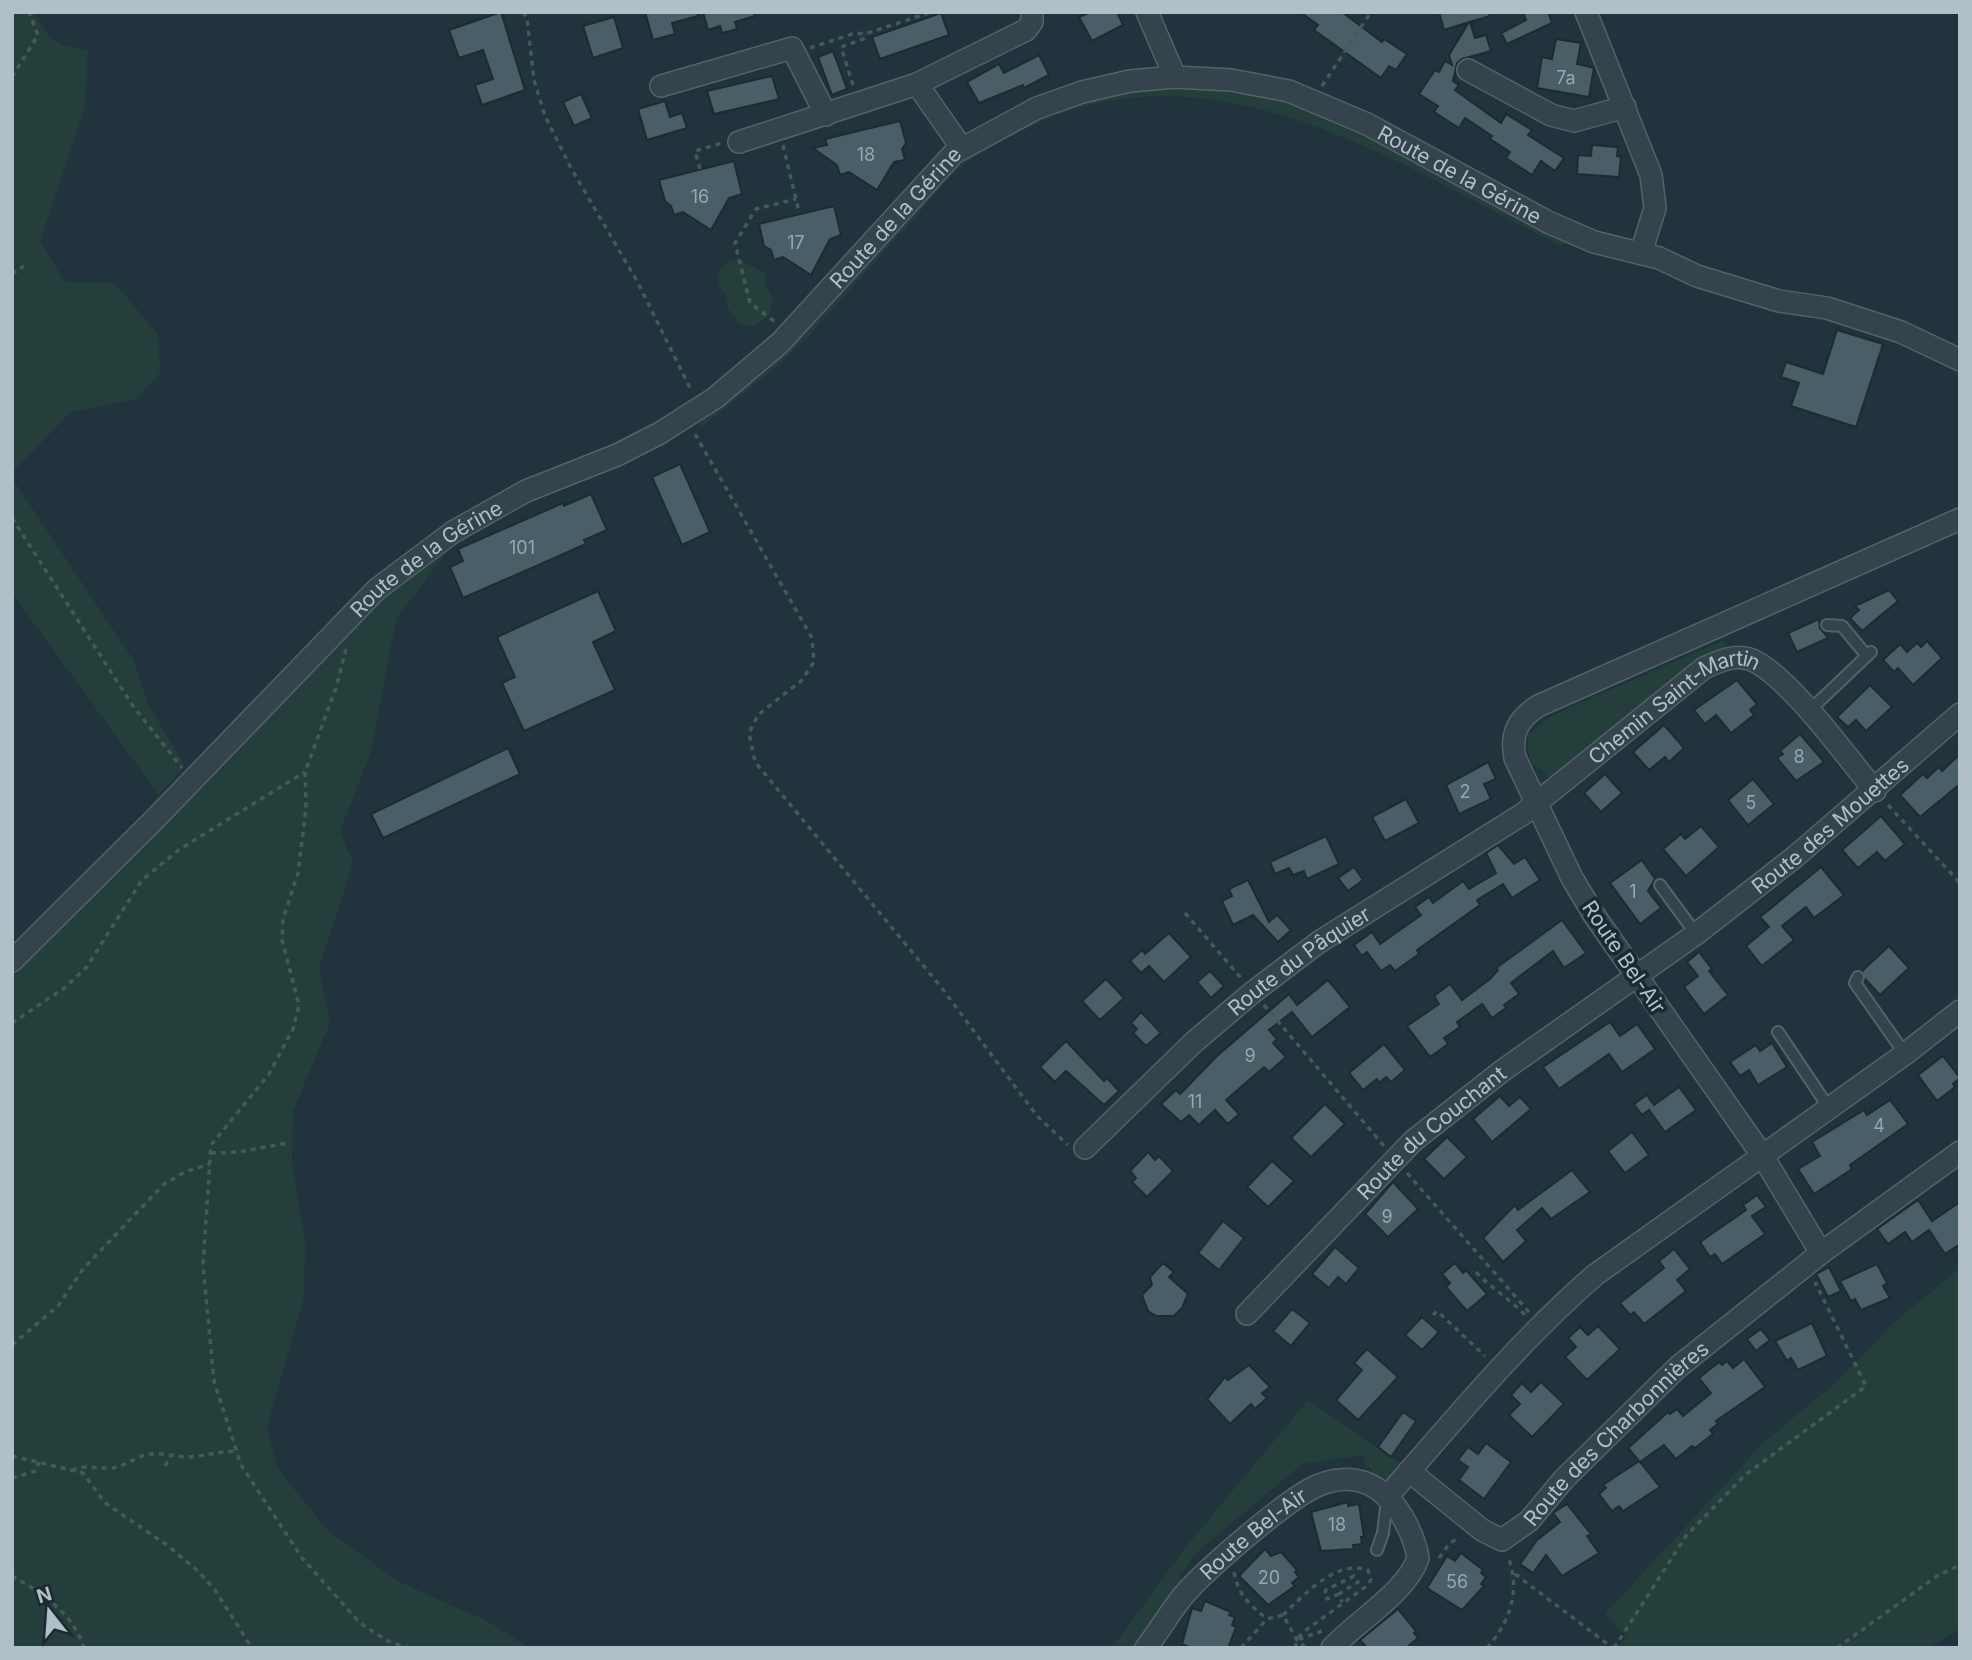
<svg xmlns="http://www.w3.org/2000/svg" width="1972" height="1660" font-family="Inter,sans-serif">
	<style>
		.green { fill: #243f3b }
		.building { fill: #4a5e67; stroke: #1d2b33; stroke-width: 2 }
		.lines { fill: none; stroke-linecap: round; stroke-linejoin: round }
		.lane-casing { stroke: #54626a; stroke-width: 14 }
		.street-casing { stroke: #54626a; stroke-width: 24 }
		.path { stroke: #435b58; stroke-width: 3.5; stroke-dasharray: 5 5; stroke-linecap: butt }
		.lane { stroke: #35444c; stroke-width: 10 }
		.street { stroke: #35444c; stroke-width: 21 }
		.labels { text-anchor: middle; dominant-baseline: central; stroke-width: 7; stroke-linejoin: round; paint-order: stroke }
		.number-label { font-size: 18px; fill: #97a7b0 }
		.street-label { font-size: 21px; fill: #b1bfc8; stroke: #1b2931 }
	</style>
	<rect width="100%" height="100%" fill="#21333c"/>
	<g class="green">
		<path d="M 12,12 L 35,12 C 49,43 55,45 88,50 L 85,107 L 40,241 L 65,282 L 115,283 L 158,335 L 160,373 L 137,399 L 71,412 L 12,472 Z"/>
		<path d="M 1173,86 C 1220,87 1262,93 1308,106 L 1569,243 L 1559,245 C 1396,163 1215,38 1029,127 C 1004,139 978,152 957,171 C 942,184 928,202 915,218 C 880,256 847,294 812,332 C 778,368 739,398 700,428 L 699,418 L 961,155 L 1058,108 L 1128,89 Z"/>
		<path d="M 738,259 L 765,273 L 765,285 L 773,299 L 770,315 L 755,326 L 739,324 L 727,307 L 727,296 C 710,282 717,262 738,259 Z"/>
		<polygon points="12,478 134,661 148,704 185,766 159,795 12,593"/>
		<polygon points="462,532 396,619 371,752 340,831 353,863 319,969 330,1023 293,1111 292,1162 305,1243 304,1298 267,1427 278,1469 327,1530 399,1582 489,1622 529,1648 12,1648 12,973 381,593"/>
		<path d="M 1724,640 L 1728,651 L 1556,777 L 1547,777 L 1547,772 C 1528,767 1526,752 1528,735 L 1551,716 Z"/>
		<polygon points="1960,1268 1960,1629 1928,1648 1618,1648 1626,1636 1605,1614 1763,1443 1839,1380 1894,1322"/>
		<polygon points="1308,1400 1402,1465 1388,1481 1373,1474 1370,1467 1366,1468 1363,1455 1302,1464 1199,1551 1179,1576 1187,1584 1139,1648 1112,1648 1185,1548"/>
	</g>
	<g class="building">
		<polygon points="501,12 525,90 482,105 475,85 493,79 483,50 459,58 449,30"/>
		<polygon points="645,12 697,12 698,16 672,23 675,34 653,40"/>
		<polygon points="703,12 754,12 755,16 735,22 737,29 722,33 720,26 708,30"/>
		<polygon points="1091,12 1117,12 1123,25 1092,41 1079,17"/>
		<polygon points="1300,12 1342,12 1382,42 1384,39 1407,54 1396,70 1389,66 1381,78 1314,30 1318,25"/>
		<polygon points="1439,12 1489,12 1490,16 1470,22 1475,38 1486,35 1491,51 1462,59 1457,63 1453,81 1459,85 1455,90 1501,123 1506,114 1532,130 1528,135 1564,158 1555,171 1541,161 1532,175 1506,158 1510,152 1490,139 1492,136 1465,118 1459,128 1434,112 1438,106 1419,94 1435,70 1439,72 1445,61 1452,65 1449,55 1469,22 1444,30"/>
		<polygon points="1523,12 1548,12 1552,23 1507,44 1501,33 1526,20"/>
		<polygon points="941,13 949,35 880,59 872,37"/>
		<polygon points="614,17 623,48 593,58 583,26"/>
		<polygon points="1556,39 1581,43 1577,64 1594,68 1589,97 1537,88 1542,57 1552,59"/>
		<polygon points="833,51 847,89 832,95 818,57"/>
		<polygon points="1039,55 1049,75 1024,88 1023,85 979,103 967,82 999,64 1004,73"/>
		<polygon points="772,76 779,99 714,114 707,91"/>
		<polygon points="581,94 592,118 574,126 563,102"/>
		<polygon points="665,101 670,117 682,113 687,128 647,140 638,109"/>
		<polygon points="900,121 906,143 902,149 905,160 894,162 877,190 849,172 840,175 837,165 813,148 827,145 825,139"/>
		<polygon points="1592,145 1618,147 1617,156 1621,157 1619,177 1577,174 1578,155 1591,156"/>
		<polygon points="734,161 742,194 729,198 711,230 683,212 674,215 671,206 665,201 659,180"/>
		<polygon points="834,206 841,235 830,239 811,275 783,257 774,260 771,250 764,246 759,224"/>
		<polygon points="1837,330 1883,344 1856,427 1791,406 1799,383 1781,377 1786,362 1823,374"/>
		<polygon points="680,464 710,532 682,545 652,477"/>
		<polygon points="591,494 607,530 584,540 586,544 463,598 450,567 463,561 458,549 563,503 564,506"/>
		<polygon points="1889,590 1898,601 1862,631 1850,618 1859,610 1855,606"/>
		<polygon points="598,591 616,631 593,642 615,690 524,731 502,683 515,677 497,637"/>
		<polygon points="1819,619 1820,628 1828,638 1797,652 1788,633"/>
		<polygon points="1927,641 1942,658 1913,685 1898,668 1894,672 1883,660 1900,644 1907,652 1917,643 1921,647"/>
		<polygon points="1737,680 1757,704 1750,710 1754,715 1731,733 1716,715 1705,724 1694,710"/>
		<polygon points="1870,685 1892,707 1866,731 1856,720 1848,727 1837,717"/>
		<polygon points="1664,725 1684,748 1669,762 1665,757 1649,770 1633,752"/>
		<polygon points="1800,734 1824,762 1796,781 1777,758 1783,754 1780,751"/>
		<polygon points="508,748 520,774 383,838 371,814"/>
		<polygon points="1960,754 1960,784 1920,817 1900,795 1923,774 1927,778 1939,767 1942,771"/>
		<polygon points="1488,762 1496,779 1484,784 1491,799 1459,814 1446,785"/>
		<polygon points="1605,774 1622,793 1601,812 1584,793"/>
		<polygon points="1753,779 1774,804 1748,825 1728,800"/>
		<polygon points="1406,799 1419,823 1385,841 1372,817"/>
		<polygon points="1881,816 1905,844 1885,861 1877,852 1858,868 1842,850"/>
		<polygon points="1701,826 1719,847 1686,876 1663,849 1681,834 1685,839"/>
		<polygon points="1326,836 1339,864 1307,879 1304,871 1293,875 1289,868 1275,874 1270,862"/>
		<polygon points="1498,845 1514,864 1525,857 1540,880 1512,898 1503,884 1477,900 1480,905 1417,950 1419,954 1395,971 1390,965 1381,971 1367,952 1362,956 1354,945 1372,932 1380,944 1421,915 1415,907 1429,897 1433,903 1463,881 1469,889 1496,873 1486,853"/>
		<polygon points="1642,860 1655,879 1648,891 1661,908 1640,924 1610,883"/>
		<polygon points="1354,867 1363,880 1348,891 1338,878"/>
		<polygon points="1821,867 1844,895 1814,918 1806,907 1782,926 1794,940 1762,966 1746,946 1769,927 1760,917"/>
		<polygon points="1248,880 1269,922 1277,915 1291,930 1278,942 1253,915 1233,925 1222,901 1232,896 1229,889"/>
		<polygon points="1562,920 1586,953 1564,968 1553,951 1511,983 1519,994 1504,1005 1506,1008 1492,1018 1482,1004 1457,1022 1460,1027 1444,1038 1448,1044 1430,1057 1407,1026 1439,1004 1434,996 1450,984 1462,1000 1490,979 1498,970 1496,968"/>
		<polygon points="1169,933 1191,957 1164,982 1149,966 1141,973 1130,961 1142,950 1145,954"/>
		<polygon points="1889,946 1909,968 1880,995 1865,979 1862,971"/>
		<polygon points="1699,952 1712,969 1709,971 1728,995 1704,1014 1684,987 1698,976 1687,962"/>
		<polygon points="1210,971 1224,986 1211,998 1197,982"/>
		<polygon points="1106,979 1124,998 1100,1020 1082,1001"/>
		<polygon points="1328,980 1350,1007 1312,1037 1292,1012 1269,1030 1277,1039 1273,1043 1286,1057 1269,1072 1264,1067 1226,1100 1239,1114 1228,1124 1215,1110 1199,1125 1189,1115 1181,1122 1161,1104 1176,1090 1180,1094 1217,1056 1289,994 1297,1005"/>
		<polygon points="1141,1012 1161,1033 1146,1046 1133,1033 1137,1029 1131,1023"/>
		<polygon points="1610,1022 1620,1036 1637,1024 1655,1049 1622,1072 1609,1054 1559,1089 1543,1067"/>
		<polygon points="1066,1041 1104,1081 1107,1078 1119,1091 1104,1105 1066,1071 1055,1082 1040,1067"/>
		<polygon points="1772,1043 1787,1067 1758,1085 1749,1070 1740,1076 1730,1062 1756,1045 1760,1051"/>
		<polygon points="1384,1044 1405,1070 1391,1082 1386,1077 1379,1083 1377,1079 1363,1090 1349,1073"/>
		<polygon points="1943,1056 1960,1078 1953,1084 1955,1087 1937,1101 1918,1075"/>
		<polygon points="1679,1087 1696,1110 1665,1132 1649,1110 1642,1115 1634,1104 1647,1095 1654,1105"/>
		<polygon points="1500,1096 1509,1106 1520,1097 1531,1109 1492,1142 1473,1119"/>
		<polygon points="1890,1100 1908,1124 1850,1165 1852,1169 1814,1194 1798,1169 1820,1156 1812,1142 1864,1110 1867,1115"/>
		<polygon points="1325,1104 1345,1124 1311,1157 1291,1138"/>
		<polygon points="1632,1132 1649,1155 1625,1173 1608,1151"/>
		<polygon points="1447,1137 1467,1157 1444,1179 1424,1159"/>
		<polygon points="1148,1152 1155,1160 1159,1156 1173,1171 1147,1197 1132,1182 1136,1178 1130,1171"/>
		<polygon points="1272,1161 1294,1181 1268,1207 1247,1187"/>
		<polygon points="1572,1170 1590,1192 1551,1219 1542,1208 1517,1230 1526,1241 1503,1262 1483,1238 1515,1205 1518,1210"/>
		<polygon points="1393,1182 1418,1209 1388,1237 1365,1214"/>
		<polygon points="1757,1195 1766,1207 1752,1216 1765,1234 1722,1264 1715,1254 1710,1257 1700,1242 1746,1210 1743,1205"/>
		<polygon points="1918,1200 1932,1221 1960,1202 1960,1244 1945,1254 1929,1230 1912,1242 1905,1232 1888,1244 1877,1229"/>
		<polygon points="1223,1221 1244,1238 1219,1270 1198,1253"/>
		<polygon points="1335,1247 1359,1268 1346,1284 1338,1277 1329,1288 1312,1274"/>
		<polygon points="1674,1249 1690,1269 1677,1280 1686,1291 1644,1324 1634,1312 1630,1315 1620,1303 1664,1268 1659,1261"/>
		<polygon points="1163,1263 1174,1272 1169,1277 1188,1294 1182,1308 1174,1316 1156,1316 1148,1311 1142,1295 1152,1285 1150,1277"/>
		<polygon points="1455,1263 1463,1273 1466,1270 1487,1294 1467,1311 1446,1287 1450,1283 1442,1274"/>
		<polygon points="1877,1264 1887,1283 1883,1286 1890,1298 1861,1310 1855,1299 1851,1301 1840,1281"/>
		<polygon points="1829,1267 1841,1291 1828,1297 1816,1274"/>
		<polygon points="1292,1309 1310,1323 1291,1346 1273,1331"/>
		<polygon points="1422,1317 1439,1332 1422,1350 1405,1335"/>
		<polygon points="1812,1323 1827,1356 1798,1370 1791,1358 1787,1361 1775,1341"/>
		<polygon points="1598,1326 1620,1349 1587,1380 1565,1357 1576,1347 1568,1338 1580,1327 1588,1335"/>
		<polygon points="1761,1329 1770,1340 1756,1351 1747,1339"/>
		<polygon points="1367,1349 1398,1377 1358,1420 1336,1400 1362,1370 1354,1363"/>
		<polygon points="1744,1359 1765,1387 1716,1421 1718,1424 1710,1430 1713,1434 1695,1448 1692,1446 1676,1459 1664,1445 1640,1462 1660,1487 1623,1511 1619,1506 1612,1511 1599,1494 1606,1488 1603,1485 1639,1461 1628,1448 1668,1412 1670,1414 1677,1409 1683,1416 1711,1393 1699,1378 1719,1362 1722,1365 1727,1361 1733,1368"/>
		<polygon points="1249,1365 1270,1387 1262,1393 1267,1398 1255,1409 1251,1404 1230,1424 1207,1399 1225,1377 1228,1380"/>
		<polygon points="1541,1382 1564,1404 1532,1437 1509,1415 1520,1404 1511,1395 1522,1383 1531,1392"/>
		<polygon points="1403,1412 1416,1421 1391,1457 1378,1447"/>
		<polygon points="1486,1443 1511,1462 1484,1499 1459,1480 1468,1467 1458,1460 1468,1447 1478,1454"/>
		<polygon points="1348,1502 1348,1506 1359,1504 1364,1537 1361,1537 1362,1544 1353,1545 1354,1549 1321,1551 1311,1512"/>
		<polygon points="1567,1504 1591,1534 1587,1536 1599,1553 1562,1576 1546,1555 1533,1573 1520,1564 1537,1540 1560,1522 1553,1513"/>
		<polygon points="1265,1549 1271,1556 1281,1552 1297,1570 1295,1572 1299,1577 1292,1583 1295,1586 1268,1605 1239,1576"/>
		<polygon points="1461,1553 1483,1570 1481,1573 1486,1577 1481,1584 1484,1586 1462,1610 1427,1588 1447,1556 1455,1561"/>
		<polygon points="1205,1601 1231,1612 1229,1615 1235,1617 1232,1625 1236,1627 1228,1648 1191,1648 1182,1644 1192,1608 1201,1611"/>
		<polygon points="1398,1609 1416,1631 1414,1633 1418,1638 1406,1648 1367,1648 1360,1640"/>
	</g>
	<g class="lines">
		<defs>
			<g id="lane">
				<polyline points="1827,625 1842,626 1867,656"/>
				<polyline points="1809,711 1871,652"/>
				<polyline points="1660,885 1696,934"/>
				<polyline points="1858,977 1855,983 1905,1054"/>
				<polyline points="1778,1032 1829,1108"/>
				<polyline points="1377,1550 1383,1533 1387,1499"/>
			</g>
			<g id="street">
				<polyline points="1147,12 1175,77"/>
				<polyline points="1586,12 1651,175 1655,208 1641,253"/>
				<polyline points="1468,70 1551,115 1574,121 1625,107"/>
				<polyline points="917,84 961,147"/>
				<polyline points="661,86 792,48 826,115"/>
				<polyline points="739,142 917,84 1026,30 1032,22 1032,12"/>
				<path id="s1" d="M 12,961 L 154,820 L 377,589 L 453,532 L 526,491 L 617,455 L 660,433 L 715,398 L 780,343 L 954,153 L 1037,108 L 1082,92 L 1130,81 L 1175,77 L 1231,80 L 1289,91 L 1367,124 L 1548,222 L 1594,242 L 1659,258 L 1697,276 L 1779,301 L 1827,308 L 1901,332 L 1960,360"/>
				<path id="s2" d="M 1085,1148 L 1194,1042 L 1253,992 L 1319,942 L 1523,814 L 1704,668 C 1719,661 1739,652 1756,662 C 1793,682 1847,757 1875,791"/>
				<path d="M 1821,1253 L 1762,1155 L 1594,915 L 1572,878 L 1515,758 C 1510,734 1518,719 1538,706 L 1960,519"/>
				<path id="s3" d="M 1247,1314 L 1413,1141 L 1502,1071 L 1696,934 L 1796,856 L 1960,714"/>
				<path id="s4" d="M 1409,1471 L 1482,1530 L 1502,1540 L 1529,1521 L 1564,1479 L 1678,1367 L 1821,1253 L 1960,1152"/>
				<path d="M 1387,1497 C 1454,1420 1518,1342 1595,1275 L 1905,1054 L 1960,1011"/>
				<path id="s5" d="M 1146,1648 C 1159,1631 1170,1612 1183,1596 C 1205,1570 1289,1497 1319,1485 C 1344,1475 1368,1478 1387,1497 C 1402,1511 1415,1538 1418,1558 C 1407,1592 1357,1621 1332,1648"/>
			</g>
		</defs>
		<use href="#lane" class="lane-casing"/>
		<use href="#street" class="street-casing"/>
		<g class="path">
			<polyline points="523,12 527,19 534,80 545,116 571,168 637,281 691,390"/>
			<polyline points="810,48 855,33 865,34 931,12"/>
			<polyline points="12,77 38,35 29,12"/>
			<polyline points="853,85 841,47 866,38 865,34"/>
			<polyline points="1322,86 1371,12"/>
			<polyline points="783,145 799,212"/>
			<polyline points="700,169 695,151 722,143"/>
			<polyline points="12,274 24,266"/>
			<polyline points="774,321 750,303 735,243 756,209 796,199"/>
			<polyline points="695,434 812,638 814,662 802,680 758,715 749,733 755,762 941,987 1037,1116 1068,1145"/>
			<polyline points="12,518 133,706 182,768"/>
			<polyline points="346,649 336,688 305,772 306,808 298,873 283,919 282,940 299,1005 293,1029 269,1074 211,1145 203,1265 214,1381 241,1465 302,1558 360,1623 388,1641 409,1648"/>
			<polyline points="1888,805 1960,883"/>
			<polyline points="1185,913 1241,978"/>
			<polyline points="1264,1005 1384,1146"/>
			<polyline points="12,1023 63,989 86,968 142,880 180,849 305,772"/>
			<polyline points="211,1153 239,1152 287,1143"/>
			<polyline points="1407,1173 1529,1312"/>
			<path d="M 1476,1272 C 1492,1289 1510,1299 1526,1316"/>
			<polyline points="1433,1315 1437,1311 1485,1356"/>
			<polyline points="12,1345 58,1306 83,1269 164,1184 185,1172 210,1164"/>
			<polyline points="12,1456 83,1473 105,1503 167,1545 199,1572 215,1590 252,1648"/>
			<polyline points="165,1466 171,1455"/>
			<path d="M 72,1470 C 87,1464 95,1469 109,1468 C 123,1468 132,1459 145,1455 C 160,1451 174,1457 188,1457 C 205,1456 220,1451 237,1451"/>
			<polyline points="12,1478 36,1471 39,1462"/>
			<polyline points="1439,1558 1449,1544 1459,1537"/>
			<path d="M 1234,1572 C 1238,1595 1249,1604 1267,1619 L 1283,1615 L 1297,1640 L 1306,1648"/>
			<polyline points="1515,1574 1613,1648"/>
			<path d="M 12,1576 C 41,1592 74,1614 84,1648"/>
			<polyline points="1339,1594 1327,1599 1324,1595 1326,1590 1354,1576 1358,1582 1339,1594 1342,1602"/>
			<path d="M 1283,1615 C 1304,1595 1336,1559 1368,1570 L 1371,1579 L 1368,1585 L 1302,1633 L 1297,1640"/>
			<polyline points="1241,1648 1267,1619"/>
			<polyline points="1295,1648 1297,1640 1322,1631"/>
			<path d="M 1487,1648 C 1510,1622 1521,1590 1508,1557"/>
			<polyline points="1614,1648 1686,1536 1745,1475 1866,1386 1815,1282"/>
			<polyline points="1837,1648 1937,1576 1960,1565"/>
		</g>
		<use href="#lane" class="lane"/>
		<use href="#street" class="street"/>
	</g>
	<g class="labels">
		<g class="number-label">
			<text x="1566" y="77">7a</text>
			<text x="866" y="154">18</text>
			<text x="700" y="196">16</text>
			<text x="796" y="242">17</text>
			<text x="522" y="547">101</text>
			<text x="1799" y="756">8</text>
			<text x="1465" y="791">2</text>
			<text x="1751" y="802">5</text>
			<text x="1633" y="891">1</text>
			<text x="1250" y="1055">9</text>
			<text x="1195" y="1101">11</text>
			<text x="1879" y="1125">4</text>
			<text x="1387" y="1216">9</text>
			<text x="1337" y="1524">18</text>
			<text x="1269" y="1577">20</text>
			<text x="1457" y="1581">56</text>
		</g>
		<g class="street-label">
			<text stroke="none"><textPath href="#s1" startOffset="1796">Route de la Gérine</textPath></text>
			<text stroke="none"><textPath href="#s1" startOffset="1167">Route de la Gérine</textPath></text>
			<text stroke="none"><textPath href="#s1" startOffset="579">Route de la Gérine</textPath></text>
			<text stroke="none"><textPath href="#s2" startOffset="742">Chemin Saint-Martin</textPath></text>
			<text stroke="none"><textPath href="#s3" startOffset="763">Route des Mouettes</textPath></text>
			<text transform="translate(1624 957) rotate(56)">Route Bel-Air</text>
			<text stroke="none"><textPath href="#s2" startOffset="285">Route du Pâquier</textPath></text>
			<text stroke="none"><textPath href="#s3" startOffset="259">Route du Couchant</textPath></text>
			<text stroke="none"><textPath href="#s4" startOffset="273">Route des Charbonnières</textPath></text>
			<text stroke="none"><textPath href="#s5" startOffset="158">Route Bel-Air</textPath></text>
		</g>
	</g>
	<rect width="1972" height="1660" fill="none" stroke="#b1bfc8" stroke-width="28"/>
	<g transform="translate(49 1611) rotate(343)" stroke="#1b2931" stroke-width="5" paint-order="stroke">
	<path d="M0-5L12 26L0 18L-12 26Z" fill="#b1bfc8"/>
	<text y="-10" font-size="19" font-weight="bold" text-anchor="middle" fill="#b1bfc8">N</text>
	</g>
</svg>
